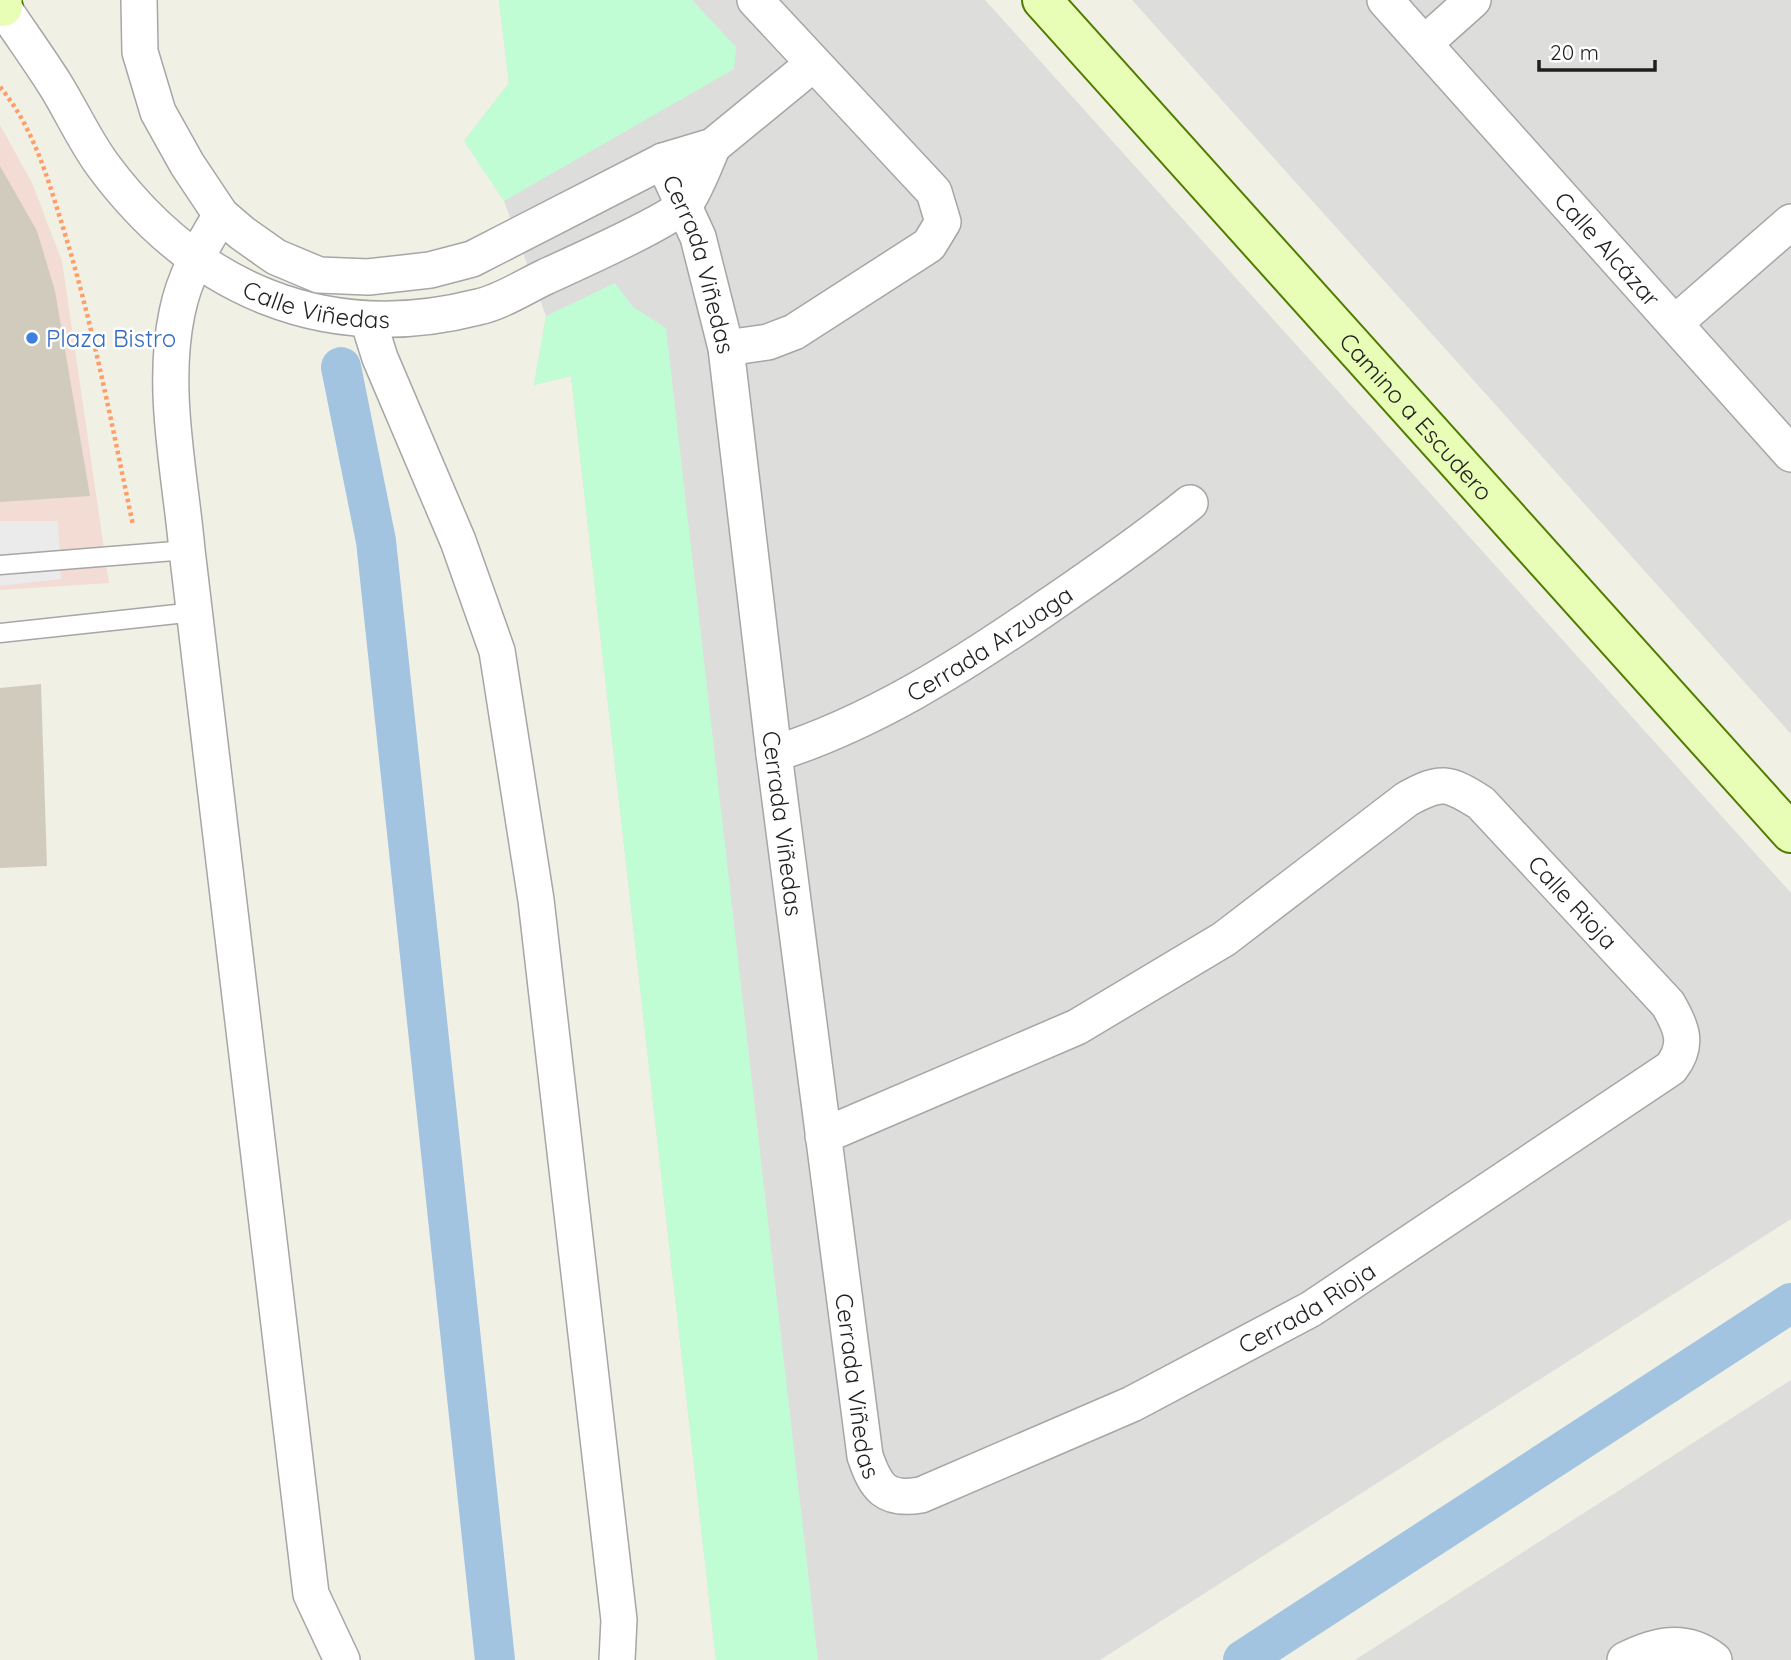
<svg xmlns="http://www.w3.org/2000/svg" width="1791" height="1660" font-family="Quicksand,sans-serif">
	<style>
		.residential { fill: #dddddc }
		.commercial { fill: #f2dcd3 }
		.park { fill: #c0fdd4 }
		.parking { fill: #ebebeb }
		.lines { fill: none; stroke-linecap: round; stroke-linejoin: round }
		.canal { stroke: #a3c4e1; stroke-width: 40 }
		.building { fill: #d1cbbe }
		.lane-casing { stroke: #a6a6a6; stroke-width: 21 }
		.street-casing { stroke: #a6a6a6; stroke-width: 38 }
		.secondary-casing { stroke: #517d00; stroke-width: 42 }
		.path { stroke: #ff9d68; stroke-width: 4.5; stroke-dasharray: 3.5 3.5; stroke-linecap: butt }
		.lane { stroke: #fff; stroke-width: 18 }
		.street { stroke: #fff; stroke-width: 35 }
		.secondary { stroke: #e8fdb6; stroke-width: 38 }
		.shop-dot { fill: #3f7fe0; stroke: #fff; stroke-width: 2.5 }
		.labels { text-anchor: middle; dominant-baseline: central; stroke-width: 5; stroke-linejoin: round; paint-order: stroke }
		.street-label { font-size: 24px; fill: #1f1f1f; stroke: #fff }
		.shop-label { font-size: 24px; fill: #366cbe; stroke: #fff; text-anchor: start }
	</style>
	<rect width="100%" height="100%" fill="#f1f0e5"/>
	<g class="residential">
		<polygon points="499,0 985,0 1791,893 1791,1219 1100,1660 716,1660 571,376 534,385 546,316 504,201 464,141 509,83"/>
		<polygon points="1132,0 1791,0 1791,734"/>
		<polygon points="1791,1380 1791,1660 1355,1660"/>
	</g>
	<polygon class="commercial" points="0,125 32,183 62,261 109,583 0,590"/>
	<g class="park">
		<polygon points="499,0 692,0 736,47 734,69 504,201 464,141 509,83"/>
		<polygon points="615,283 633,307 666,328 818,1660 716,1660 571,376 534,385 546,316"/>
	</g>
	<polygon class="parking" points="0,521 58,521 61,579 0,586"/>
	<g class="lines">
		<g class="canal">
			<polyline points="341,367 376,541 495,1660"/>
			<polyline points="1243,1660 1791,1303"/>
		</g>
	</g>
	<g class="building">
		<polygon points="0,166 37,231 55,291 90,496 0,502"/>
		<polygon points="41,684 47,866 0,868 0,688"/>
	</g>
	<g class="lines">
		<defs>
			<g id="lane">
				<polyline points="0,565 187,550"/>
				<polyline points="0,633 195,612"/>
			</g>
			<g id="street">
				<path id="s1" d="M 4,0 L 3,7 C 20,33 39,59 56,86 C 72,112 84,139 102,164 C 194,289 325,346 478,307 C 501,302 524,287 545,277 C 569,266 674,219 686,203 C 697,187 705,164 713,146"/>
				<polyline points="139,0 140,52 158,112 187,164 221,215 242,233 276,257 319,275 368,277 430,270 472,259 663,161 713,146 813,64"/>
				<path id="s2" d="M 1385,0 L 1791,454"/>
				<polyline points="1426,42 1473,0"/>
				<path id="s3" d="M 663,161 L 698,237 L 726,348 L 774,754 L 865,1456 C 876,1488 885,1501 921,1495 L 1132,1404 L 1311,1309 L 1671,1068 C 1689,1045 1682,1028 1668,1004 L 1481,803 C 1448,782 1441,780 1407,799 L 1224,939 L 1077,1027 L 823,1136"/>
				<path d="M 221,215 C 202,246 184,277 177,313 C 161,389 180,473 187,550 L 311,1594 L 342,1660"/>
				<polyline points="368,320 380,358 458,541 497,651 536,900 619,1620 617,1660"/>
				<polyline points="1675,323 1791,222"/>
				<polyline points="726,348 768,342 794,332 929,245 943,222 934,192 755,0"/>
				<path id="s4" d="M 774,754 C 872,723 960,667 1044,609 C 1094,575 1143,541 1190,503"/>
				<path d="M 1625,1660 C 1655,1645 1685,1637 1714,1660"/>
			</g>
			<g id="secondary">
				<path id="s5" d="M 1042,0 L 1791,833"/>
				<polyline points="0,4 3,7"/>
			</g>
		</defs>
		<use href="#lane" class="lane-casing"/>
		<use href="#street" class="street-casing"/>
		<use href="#secondary" class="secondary-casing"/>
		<path class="path" d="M 0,87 C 31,124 46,172 60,218 C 92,318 111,422 133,525"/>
		<use href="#lane" class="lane"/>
		<use href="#street" class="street"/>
		<use href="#secondary" class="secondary"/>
	</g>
	<circle class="shop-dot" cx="32" cy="338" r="7"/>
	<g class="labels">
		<g class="street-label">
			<text stroke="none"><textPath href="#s2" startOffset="334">Calle Alcázar</textPath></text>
			<text stroke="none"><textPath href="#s3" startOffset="110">Cerrada Viñedas</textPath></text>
			<text stroke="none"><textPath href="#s1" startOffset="458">Calle Viñedas</textPath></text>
			<text stroke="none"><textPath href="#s5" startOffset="560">Camino a Escudero</textPath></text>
			<text stroke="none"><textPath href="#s4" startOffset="243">Cerrada Arzuaga</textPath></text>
			<text stroke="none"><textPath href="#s3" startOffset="677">Cerrada Viñedas</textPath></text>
			<text transform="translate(1573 902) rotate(47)">Calle Rioja</text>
			<text stroke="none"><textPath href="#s3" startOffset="1822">Cerrada Rioja</textPath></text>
			<text stroke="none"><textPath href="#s3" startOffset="1244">Cerrada Viñedas</textPath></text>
		</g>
		<g class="shop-label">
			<text x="46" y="338">Plaza Bistro</text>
		</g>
	</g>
	<path d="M1539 60v10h116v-10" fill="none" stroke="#1f1f1f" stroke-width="3.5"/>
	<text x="1550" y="60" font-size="21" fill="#1f1f1f" stroke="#ffffff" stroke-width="5" paint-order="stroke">20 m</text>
</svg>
